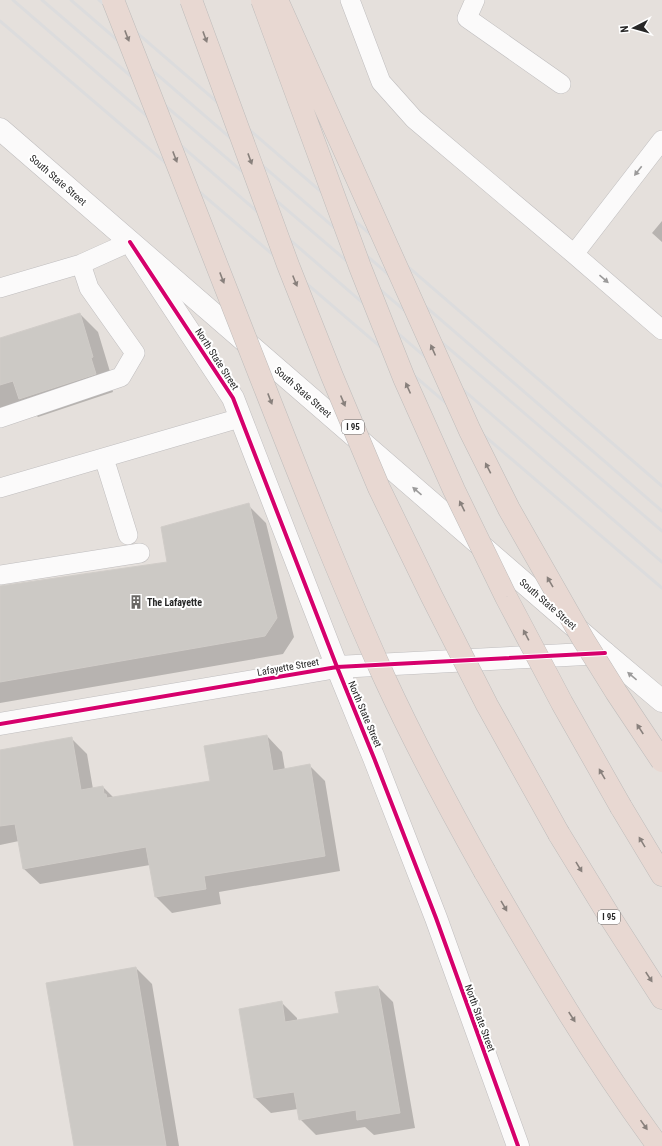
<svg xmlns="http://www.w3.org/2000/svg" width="662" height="1146" viewBox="0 0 662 1146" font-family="'Roboto Condensed',sans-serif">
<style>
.shadow{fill:#0003}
.building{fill:#ccc9c5;stroke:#d0ccc8}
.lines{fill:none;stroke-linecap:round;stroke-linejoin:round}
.service-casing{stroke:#bfbdbe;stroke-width:20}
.minor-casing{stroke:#bfbdbe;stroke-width:23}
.secondary-casing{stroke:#bfbdbe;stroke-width:23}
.motorway-casing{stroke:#bebcbb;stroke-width:23}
.service{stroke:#fbfafa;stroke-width:19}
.minor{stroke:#fbfafa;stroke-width:22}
.secondary{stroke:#fbfafa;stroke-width:22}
.motorway{stroke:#e8d8d2;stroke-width:22}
.rail{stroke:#dcdcdd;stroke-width:3}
.motorway-bridge-casing{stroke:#bebcbb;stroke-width:23;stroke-linecap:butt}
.motorway-bridge{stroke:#e8d8d2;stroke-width:22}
.cycleway-casing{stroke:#fff;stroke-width:6}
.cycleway{stroke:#d6006c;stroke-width:4}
.oneway{fill:#88807c}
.oneway2{fill:#9c9b9b}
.labels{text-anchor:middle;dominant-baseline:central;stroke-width:4;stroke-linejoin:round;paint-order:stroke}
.shield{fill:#fff;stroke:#686868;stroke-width:1}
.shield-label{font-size:9px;font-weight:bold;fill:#272727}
.street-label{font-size:10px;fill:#272727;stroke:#fff}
.poi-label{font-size:10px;font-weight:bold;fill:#272727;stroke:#fff;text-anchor:start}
</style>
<rect width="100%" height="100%" fill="#e5e0dc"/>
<path class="shadow" d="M662,221V242L652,233Z
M80,314L98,332L111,375L108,376L113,392L38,417L23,402L0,409V339Z
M248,505L266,523L294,637L283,654L0,703V587L169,563Z
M267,736L282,752L285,770L309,765L325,781L340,871L219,892L221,904L172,913L156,897L150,865L40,884L24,869L19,841L0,845V751L71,738L87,754L93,789L103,787L114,798L211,782Z
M136,968L152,984L179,1146H75Z
M378,987L393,1002L415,1128L374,1135L365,1127L316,1135L300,1119L298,1109L271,1113L255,1098L281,1002L297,1018V1021L340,1014Z"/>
<path class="building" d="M80,313L93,357L91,358L96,374L19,399L13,381L0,385V338Z
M249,503L277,618L265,636L0,682V586L167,562L161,527Z
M267,735L273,771L310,764L325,856L204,876L206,889L155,897L146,847L23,869L15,824L0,826V750L72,737L81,790L103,786L104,794H106L107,798L210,781L204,746Z
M136,967L166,1146H74L46,983Z
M378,986L400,1113L357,1120L356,1110L299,1120L294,1092L254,1098L239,1009L282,1001L285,1022L339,1013L335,992Z"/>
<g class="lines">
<defs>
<path id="service" d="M350,0L381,82L414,119L574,254L662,330
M475,0L467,18L561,84
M574,254L662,140
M0,288L81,264L130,242
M0,418L121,377L135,353L89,288L81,264
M104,458L128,535
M0,488L240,418
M0,575L140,553"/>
<path id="minor" d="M136,251L233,398L337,667L374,758L436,918L518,1146
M0,724L337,667L605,653"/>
<path id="secondary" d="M0,129L605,653L662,701"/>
<path id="motorway" d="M621,807L662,875
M559,834L608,914L662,998
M485,872C539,966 594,1059 658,1146"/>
</defs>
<use href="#service" class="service-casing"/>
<use href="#minor" class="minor-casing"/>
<use href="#secondary" class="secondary-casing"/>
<use href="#motorway" class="motorway-casing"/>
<use href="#service" class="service"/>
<use href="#minor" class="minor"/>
<use href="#secondary" class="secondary"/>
<use href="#motorway" class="motorway"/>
<path class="rail" d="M13,0L662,562
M42,0L662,531
M71,0L662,511
M99,0L662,486
M0,21L662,588"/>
<defs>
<path id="motorway-bridge" d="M113,0C162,124 210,249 259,373C299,475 339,577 384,677C415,744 449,808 485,872
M191,0L288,265L332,376L379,488L432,597L487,705L559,834
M262,0L360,267L404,378L454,490L506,597L562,703L621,807
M277,0L470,431L509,509L583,639L616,692L662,761"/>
</defs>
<use href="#motorway-bridge" class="motorway-bridge-casing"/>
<use href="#motorway-bridge" class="motorway-bridge"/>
<defs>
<path id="cycleway" d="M130,242L233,398L337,667L374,758L436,918L518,1146
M0,724L337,667L605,653"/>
</defs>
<use href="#cycleway" class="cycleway-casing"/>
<use href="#cycleway" class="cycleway"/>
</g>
<defs><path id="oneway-solid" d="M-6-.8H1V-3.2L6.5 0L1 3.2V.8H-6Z"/></defs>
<g class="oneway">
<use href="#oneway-solid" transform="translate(127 36) rotate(69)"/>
<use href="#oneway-solid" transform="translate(205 37) rotate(70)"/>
<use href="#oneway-solid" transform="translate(175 157) rotate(69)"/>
<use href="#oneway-solid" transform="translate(250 159) rotate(70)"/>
<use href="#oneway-solid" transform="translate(222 278) rotate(69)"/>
<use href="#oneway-solid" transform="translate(295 281) rotate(68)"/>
<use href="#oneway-solid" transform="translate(433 350) rotate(-114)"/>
<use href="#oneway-solid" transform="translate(408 388) rotate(-114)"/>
<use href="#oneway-solid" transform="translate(270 399) rotate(69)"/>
<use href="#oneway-solid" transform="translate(343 401) rotate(67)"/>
<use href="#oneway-solid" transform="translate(488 468) rotate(-117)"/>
<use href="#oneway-solid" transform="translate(462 506) rotate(-116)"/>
<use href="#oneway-solid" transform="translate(550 582) rotate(-120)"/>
<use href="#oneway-solid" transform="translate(526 635) rotate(-118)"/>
<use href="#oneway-solid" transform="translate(640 729) rotate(-123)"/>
<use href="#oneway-solid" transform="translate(602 774) rotate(-120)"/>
<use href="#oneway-solid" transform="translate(642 842) rotate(-121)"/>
<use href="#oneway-solid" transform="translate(579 867) rotate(59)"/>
<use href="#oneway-solid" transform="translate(504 906) rotate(60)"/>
<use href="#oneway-solid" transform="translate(649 977) rotate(57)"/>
<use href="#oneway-solid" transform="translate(572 1017) rotate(57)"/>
<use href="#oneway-solid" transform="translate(644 1125) rotate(55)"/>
</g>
<g class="oneway2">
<use href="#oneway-solid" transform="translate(638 171) rotate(128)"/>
<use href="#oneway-solid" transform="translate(604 279) rotate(41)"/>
<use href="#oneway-solid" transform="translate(417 491) rotate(-139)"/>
<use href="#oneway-solid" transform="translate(632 676) rotate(-140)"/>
</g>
<defs>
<symbol id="building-bare" viewBox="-9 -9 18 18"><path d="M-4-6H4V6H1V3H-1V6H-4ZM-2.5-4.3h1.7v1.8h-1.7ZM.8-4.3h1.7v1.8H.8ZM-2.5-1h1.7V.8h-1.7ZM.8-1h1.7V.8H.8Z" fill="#6a6866" stroke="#fff" stroke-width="2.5" paint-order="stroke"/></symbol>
</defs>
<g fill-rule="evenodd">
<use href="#building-bare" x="126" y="592" width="20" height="20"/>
</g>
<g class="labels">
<g class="shield">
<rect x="342" y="420" width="22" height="14" rx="3"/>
<rect x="598" y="910" width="22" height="14" rx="3"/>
</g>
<g class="shield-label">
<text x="353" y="427">I 95</text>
<text x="609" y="917">I 95</text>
</g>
<g class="street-label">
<text transform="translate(58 180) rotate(41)">South State Street</text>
<text transform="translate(217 359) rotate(57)">North State Street</text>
<text transform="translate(303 392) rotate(41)">South State Street</text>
<text transform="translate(548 604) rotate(41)">South State Street</text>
<text transform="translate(288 667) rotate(-10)">Lafayette Street</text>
<text transform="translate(365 714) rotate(67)">North State Street</text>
<text transform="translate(480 1018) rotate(70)">North State Street</text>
</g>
<g class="poi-label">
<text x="147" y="602">The Lafayette</text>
</g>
</g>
<g transform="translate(634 28) rotate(264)" stroke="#ffffff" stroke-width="3" paint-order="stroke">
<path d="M0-3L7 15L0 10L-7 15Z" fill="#272727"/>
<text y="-6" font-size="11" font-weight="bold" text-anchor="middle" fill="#272727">N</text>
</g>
</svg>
